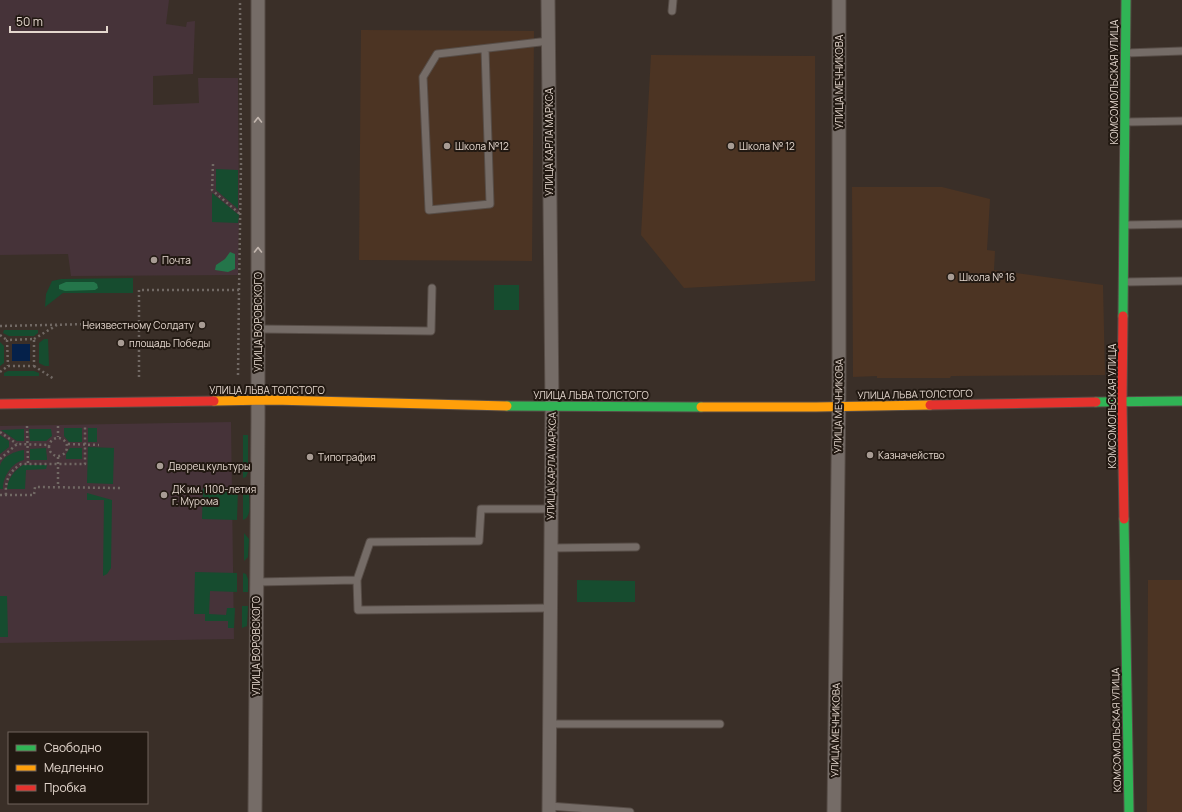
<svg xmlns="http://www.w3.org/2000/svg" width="1182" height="812" viewBox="0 0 1182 812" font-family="Manrope,sans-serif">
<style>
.commercial{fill:#463339}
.built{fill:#4c3423}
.green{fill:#164c2f}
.forest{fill:#24754a}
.water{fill:#05214a}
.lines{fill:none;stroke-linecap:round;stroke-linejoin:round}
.lane-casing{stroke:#574d47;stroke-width:9}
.street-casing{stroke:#574d47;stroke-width:15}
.fast-casing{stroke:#574d47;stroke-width:11}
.slow-casing{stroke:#574d47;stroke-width:11}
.jam-casing{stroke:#574d47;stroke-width:11}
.path{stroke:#716964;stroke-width:2.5;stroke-dasharray:2 3;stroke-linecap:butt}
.lane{stroke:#756c67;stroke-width:7}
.street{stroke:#756c67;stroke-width:13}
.fast{stroke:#30b455;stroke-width:9}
.slow{stroke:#ff9f0a;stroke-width:9}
.jam{stroke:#e5322d;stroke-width:9}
.oneway{stroke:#c3b7af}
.poi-dot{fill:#a89c94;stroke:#221912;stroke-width:1.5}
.labels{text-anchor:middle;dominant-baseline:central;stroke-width:4;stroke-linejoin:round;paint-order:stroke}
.street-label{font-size:10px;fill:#e4d7ce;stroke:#221912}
.poi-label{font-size:10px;fill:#e4d7ce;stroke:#221912;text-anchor:start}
</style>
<rect width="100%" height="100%" fill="#3a2f28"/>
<path class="commercial" d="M0,0H169L166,24L186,27L187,22L195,21L193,74L153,76V105L199,103L198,78H238L239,215L238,275L71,276L68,254L0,255Z
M231,422L234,639L0,643V426Z"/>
<path class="built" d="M361,30L534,31L532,261L359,260Z
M651,55L815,56V281L684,288L641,235Z
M852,187H942L990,199L987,250L995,251L994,270L1103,285L1105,375L951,376L950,378H877V376L853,377Z
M1148,580H1182V812H1147Z"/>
<path class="green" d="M216,169L238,170V209L216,190Z
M212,193L239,215L238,223L212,222Z
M133,278V293H63L45,307L46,294L52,281L61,279Z
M494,285H519V310H494Z
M4,330H38V333L34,336H9L3,333Z
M44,339H48L49,366H45L39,363V343Z
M0,342L4,346V363L0,366Z
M8,371H34L39,373V376H4V373Z
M64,428H82V442H69L64,436Z
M88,428H97V442H88Z
M24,429V441H17L1,430Z
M29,429H51L52,436L46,441H30Z
M0,435L9,441V447L0,454Z
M243,435H248V472L246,477L243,478Z
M88,447L114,448L113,484L87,483Z
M46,448C46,452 47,455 47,460H30V449Z
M70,448H82V459H66V454Z
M24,450V460C11,463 3,477 3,489H0C0,482 0,473 0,466C2,456 16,451 24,450Z
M23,465H47L46,469L26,470L25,489H7C8,478 14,471 23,465Z
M203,487L238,489L237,520L202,519Z
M243,488L249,494C249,503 252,517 243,520Z
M87,493L112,500L111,568L107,574L103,576L104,500H87Z
M244,533L249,539L248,557L244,561Z
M195,572L237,573V592L210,591L209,614L226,615L227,608H235L234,628H228V621H205V614H194Z
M243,573L246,574L248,579V592H243Z
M577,580L635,581V602H577Z
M0,596H7L8,637H0Z
M242,606H248L247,626L242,628Z"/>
<path class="forest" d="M230,252L235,254V269L228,272L215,270L216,265L225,259Z
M66,282H94L97,284L98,288L95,290L65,291L59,289V285Z"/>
<path class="water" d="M12,344H30V361H12Z"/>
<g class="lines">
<defs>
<path id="lane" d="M672,11L673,0
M485,49L490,204L429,210L423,77L437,54L549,41
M1126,53L1182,51
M1126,122L1182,121
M1125,225L1182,224
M1124,282L1182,281
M258,329L431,331L432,288
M550,548L636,547
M357,580L358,610L550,608
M256,582L357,580L370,542L479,541L481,509H550
M549,724H720
M549,806L630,812"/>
<path id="street" d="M548,0L552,406L549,812
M255,812L258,420V0
M834,812L839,385V0"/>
<path id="fast" d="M1123,316L1126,0
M1096,402L1182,401
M507,406L701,407
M1124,519L1129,812"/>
<path id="slow" d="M214,401L273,400L507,406
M701,407H816L930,405"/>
<path id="jam" d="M1123,316L1122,402L1124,519
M0,404L214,401
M930,405L1096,402"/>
</defs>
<use href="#lane" class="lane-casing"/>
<use href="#street" class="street-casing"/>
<use href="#fast" class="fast-casing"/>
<use href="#slow" class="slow-casing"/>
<use href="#jam" class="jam-casing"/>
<path class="path" d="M213,164L212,190L240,214
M239,290L241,164L240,0
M0,326L138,323
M0,335L7,340
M34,339L57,325
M34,366L54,379
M0,372L8,366H34V339L7,340L8,366
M139,377V290H239L238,376
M27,426L28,464
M58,426V437
M0,432L17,444
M49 447a9 9 0 1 1 18 0a9 9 0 1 1-18 0Z
M68,444L99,445
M58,457V487
M0,459L17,444L49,445
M0,495H34L35,487L120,488
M6,495C5,480 9,472 21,464H85V425"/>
<use href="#lane" class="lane"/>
<use href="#street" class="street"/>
<use href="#fast" class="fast"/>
<use href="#slow" class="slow"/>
<use href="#jam" class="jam"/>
</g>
<defs><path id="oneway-chevron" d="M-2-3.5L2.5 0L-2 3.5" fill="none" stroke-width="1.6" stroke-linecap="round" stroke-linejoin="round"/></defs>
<g class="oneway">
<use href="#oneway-chevron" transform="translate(258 120) rotate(-90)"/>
<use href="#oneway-chevron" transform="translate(258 250) rotate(-90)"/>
</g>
<g class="poi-dot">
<circle cx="447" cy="146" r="4"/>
<circle cx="731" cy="146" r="4"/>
<circle cx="154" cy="260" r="4"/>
<circle cx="951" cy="277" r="4"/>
<circle cx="202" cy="325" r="4"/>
<circle cx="121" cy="343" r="4"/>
<circle cx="870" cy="455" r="4"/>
<circle cx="310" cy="457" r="4"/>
<circle cx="160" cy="466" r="4"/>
<circle cx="164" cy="495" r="4"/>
</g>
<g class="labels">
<g class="street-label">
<text transform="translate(839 82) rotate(-90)">УЛИЦА МЕЧНИКОВА</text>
<text transform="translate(1114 82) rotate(-90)">КОМСОМОЛЬСКАЯ УЛИЦА</text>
<text transform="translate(549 142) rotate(-90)">УЛИЦА КАРЛА МАРКСА</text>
<text transform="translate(258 322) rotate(-90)">УЛИЦА ВОРОВСКОГО</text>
<text x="267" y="390">УЛИЦА ЛЬВА ТОЛСТОГО</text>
<text transform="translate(915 394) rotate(-1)">УЛИЦА ЛЬВА ТОЛСТОГО</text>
<text x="591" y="395">УЛИЦА ЛЬВА ТОЛСТОГО</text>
<text transform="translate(838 406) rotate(-89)">УЛИЦА МЕЧНИКОВА</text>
<text transform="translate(1112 406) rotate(-90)">КОМСОМОЛЬСКАЯ УЛИЦА</text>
<text transform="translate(551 466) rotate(-89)">УЛИЦА КАРЛА МАРКСА</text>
<text transform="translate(256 646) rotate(-90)">УЛИЦА ВОРОВСКОГО</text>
<text transform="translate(835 730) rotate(-89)">УЛИЦА МЕЧНИКОВА</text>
<text transform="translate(1116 730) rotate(-91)">КОМСОМОЛЬСКАЯ УЛИЦА</text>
</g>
<g class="poi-label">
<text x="455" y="146">Школа №12</text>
<text x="739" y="146">Школа № 12</text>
<text x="162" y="260">Почта</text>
<text x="959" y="277">Школа № 16</text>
<text x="194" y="325" text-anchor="end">Неизвестному Солдату</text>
<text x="129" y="343">площадь Победы</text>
<text x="878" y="455">Казначейство</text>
<text x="318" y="457">Типография</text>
<text x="168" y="466">Дворец культуры</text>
<text x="172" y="489">ДК им. 1100-летия<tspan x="172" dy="12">г. Мурома</tspan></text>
</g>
</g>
<rect x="8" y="732" width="140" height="72" fill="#221912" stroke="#70655d"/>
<rect x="16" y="745" width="20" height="6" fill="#30b455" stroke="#70655d"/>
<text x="44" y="752" font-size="12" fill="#e4d7ce">Свободно</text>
<rect x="16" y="765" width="20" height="6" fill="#ff9f0a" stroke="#70655d"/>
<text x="44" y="772" font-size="12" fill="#e4d7ce">Медленно</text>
<rect x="16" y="785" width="20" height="6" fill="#e5322d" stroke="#70655d"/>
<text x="44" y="792" font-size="12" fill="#e4d7ce">Пробка</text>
<path d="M10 26v6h97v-6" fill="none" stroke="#e4d7ce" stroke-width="2"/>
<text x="16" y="26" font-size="12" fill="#e4d7ce" stroke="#221912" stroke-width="3" paint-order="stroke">50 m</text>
</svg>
